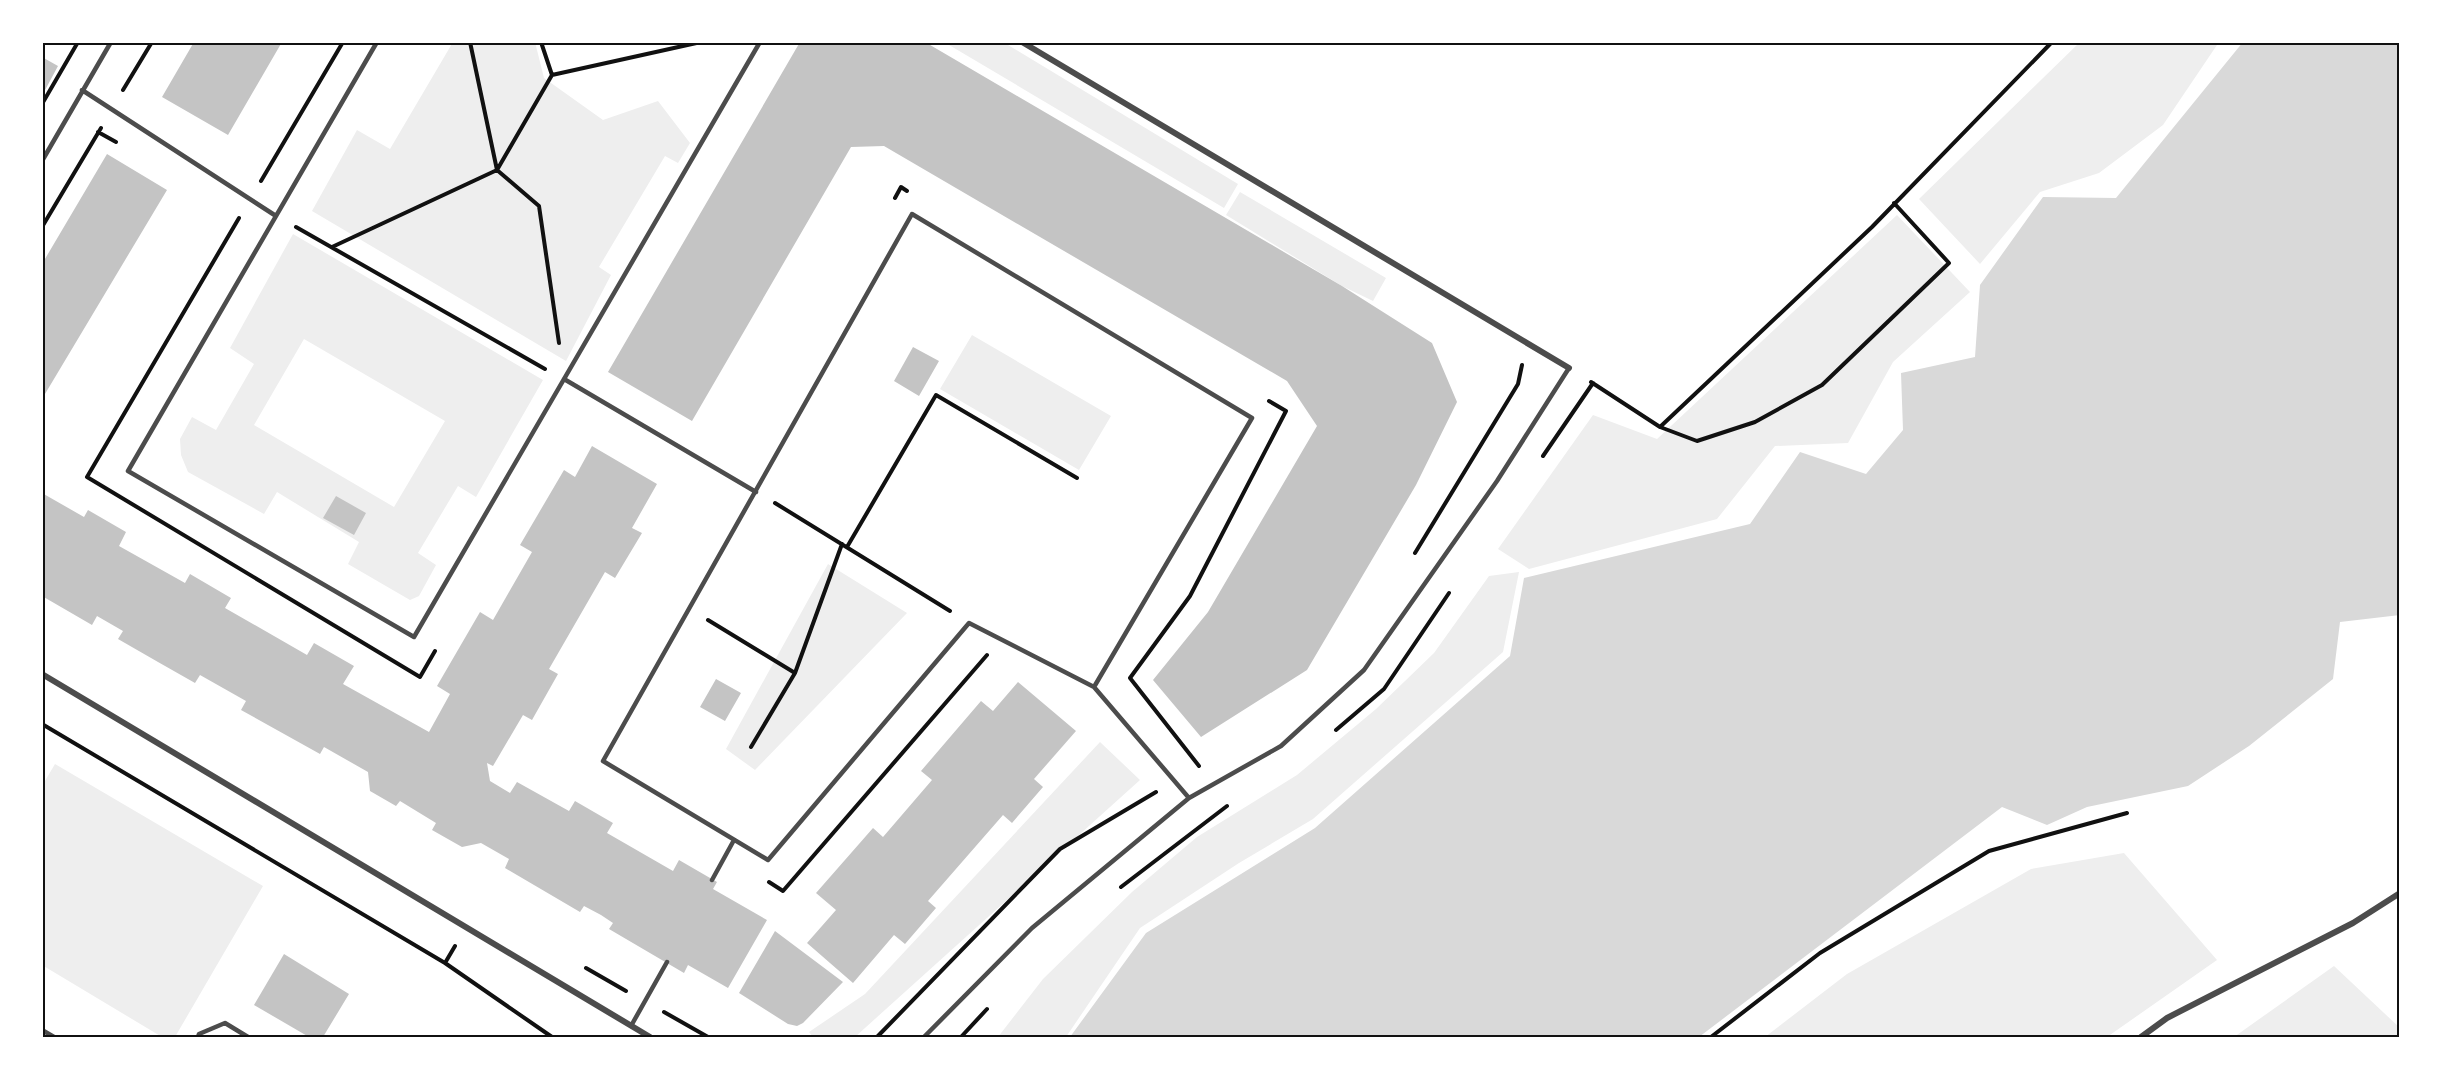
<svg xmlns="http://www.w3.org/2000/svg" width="2442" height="1079" viewBox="0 0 2442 1079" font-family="Ubuntu,sans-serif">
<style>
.green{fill:#eee;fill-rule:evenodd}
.water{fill:#d9d9d9}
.building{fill:#c4c4c4}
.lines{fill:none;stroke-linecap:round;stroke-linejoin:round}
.path{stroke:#111;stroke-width:4}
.service{stroke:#4c4c4c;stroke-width:4.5}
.minor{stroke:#4c4c4c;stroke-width:6}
.neatline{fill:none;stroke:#111;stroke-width:2}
</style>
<rect width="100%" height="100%" fill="#fff"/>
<path class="green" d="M453,42H535L544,78L603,120L658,101L690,143L678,163L665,156L599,267L611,275L566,361L312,211L357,130L390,149Z
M944,42H1003L1238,184L1224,208Z
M2080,42H2219L2163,125L2099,173L2040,192L1980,264L1919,199Z
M1240,192L1386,278L1373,301L1342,286L1226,215Z
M1897,215L1970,292L1893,362L1848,443L1775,446L1717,519L1529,569L1498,549L1593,415L1657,439Z
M293,234L543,380L476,497L458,486L418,553L436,565L419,596L410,600L348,564L359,542L277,492L264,514L188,472L181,455L180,439L192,417L216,430L254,364L230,348ZM304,339L445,421L394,507L254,425Z
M972,335L1111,416L1079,470L940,389Z
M828,564L907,613L755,770L726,749Z
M1519,572L1503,652L1313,819L1239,863L1140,928L1066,1037H998L1043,979L1132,892L1197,837L1297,775L1376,709L1434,653L1489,576Z
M1100,742L1140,780L855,1037H813L809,1032L865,994Z
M55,764L263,886L175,1037H162L42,965V786Z
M2124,853L2217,960L2107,1037H1765L1847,974L2031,869Z
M2334,966L2400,1028V1037H2234Z"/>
<path class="water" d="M2243,42H2400V615L2340,622L2333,679L2249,746L2188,786L2087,807L2047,825L2002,807L1699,1037H1070L1146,933L1315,828L1510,656L1524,578L1750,524L1800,452L1866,474L1903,430L1901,373L1975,357L1980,285L2043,197L2116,198Z"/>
<path class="building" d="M194,42H282L228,135L162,97Z
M800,42H925L1342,286L1432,343L1457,402L1416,485L1307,670L1201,737L1153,680L1208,612L1317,426L1287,381L884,146L851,147L692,421L608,372Z
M42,57L58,66L44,92L42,91Z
M107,154L167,190L42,399V264Z
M913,347L939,361L919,396L894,381Z
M592,446L657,484L632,528L642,533L615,578L605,572L549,669L558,674L532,720L523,715L493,766L487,763L490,781L510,793L517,782L569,811L575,801L613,823L607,833L673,871L679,860L717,882L713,889L767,920L728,988L688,965L684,973L609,929L613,923L601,915L584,906L580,912L505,868L509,859L481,843L462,847L432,830L436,823L400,801L396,806L370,791L368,772L324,747L320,754L241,710L246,701L200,675L195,683L158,662L118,639L123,631L97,616L92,625L42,596V493L84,517L88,510L126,532L119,546L185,583L190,574L231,598L225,608L307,655L314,643L354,666L343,684L429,732L450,694L437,686L480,612L493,620L532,552L520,545L564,470L575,477Z
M336,496L366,513L354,535L323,518Z
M716,679L741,693L725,721L700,707Z
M1018,682L1076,731L1034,779L1043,787L1012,823L1003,815L928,901L936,908L905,944L894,935L853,983L807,943L836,910L816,893L873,828L883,837L932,780L921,771L981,701L993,711Z
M775,931L843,982L803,1023L797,1026L788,1024L739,993Z
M284,954L349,994L323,1037H309L254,1005Z"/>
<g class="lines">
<path class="path" d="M470,42L497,170L539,206L559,343
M541,42L552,75
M123,90L152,42
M42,104L78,42
M98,132L116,142
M261,181L343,42
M895,198L901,187L907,191
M239,218L87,477L420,677L435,651
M42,227L101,128
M296,227L545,369
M332,247L497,170L552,75L701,42
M1591,382L1660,427L1872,227L2052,42
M1660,427L1697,441L1755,422L1822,385L1949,263L1894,203
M1543,456L1593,383
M775,503L950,611
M847,547L936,395L1077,478
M1415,553L1518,384L1522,365
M708,620L795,673
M42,724L445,963L552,1037
M1336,730L1384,689L1449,593
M751,747L795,673L842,544
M1199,766L1130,678L1190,596L1286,411L1269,401
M769,882L783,891L987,655
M1121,887L1227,806
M445,963L455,946
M586,968L626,991
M664,1012L708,1037
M877,1037L1060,849L1156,792
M961,1037L987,1009
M1711,1037L1820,953L1989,851L2127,813"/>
<path class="service" d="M377,42L128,471L414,637L760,42
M82,90L276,216
M42,161L111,42
M564,379L756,492
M1094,687L1252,418L912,214L603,761L768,860L969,623L1094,687L1189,798
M712,880L734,840
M631,1026L667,962
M42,1030L54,1037
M198,1037L199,1034L225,1023L248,1037
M924,1037L1032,928L1189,798L1281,746L1364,670L1497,481L1569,368"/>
<path class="minor" d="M1022,42L1569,368
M42,674L650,1037
M2141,1037L2167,1018L2353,923L2400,893"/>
</g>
<rect width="2442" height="1079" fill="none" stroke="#ffffff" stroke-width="87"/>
<rect x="44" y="44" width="2354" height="992" class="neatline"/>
</svg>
